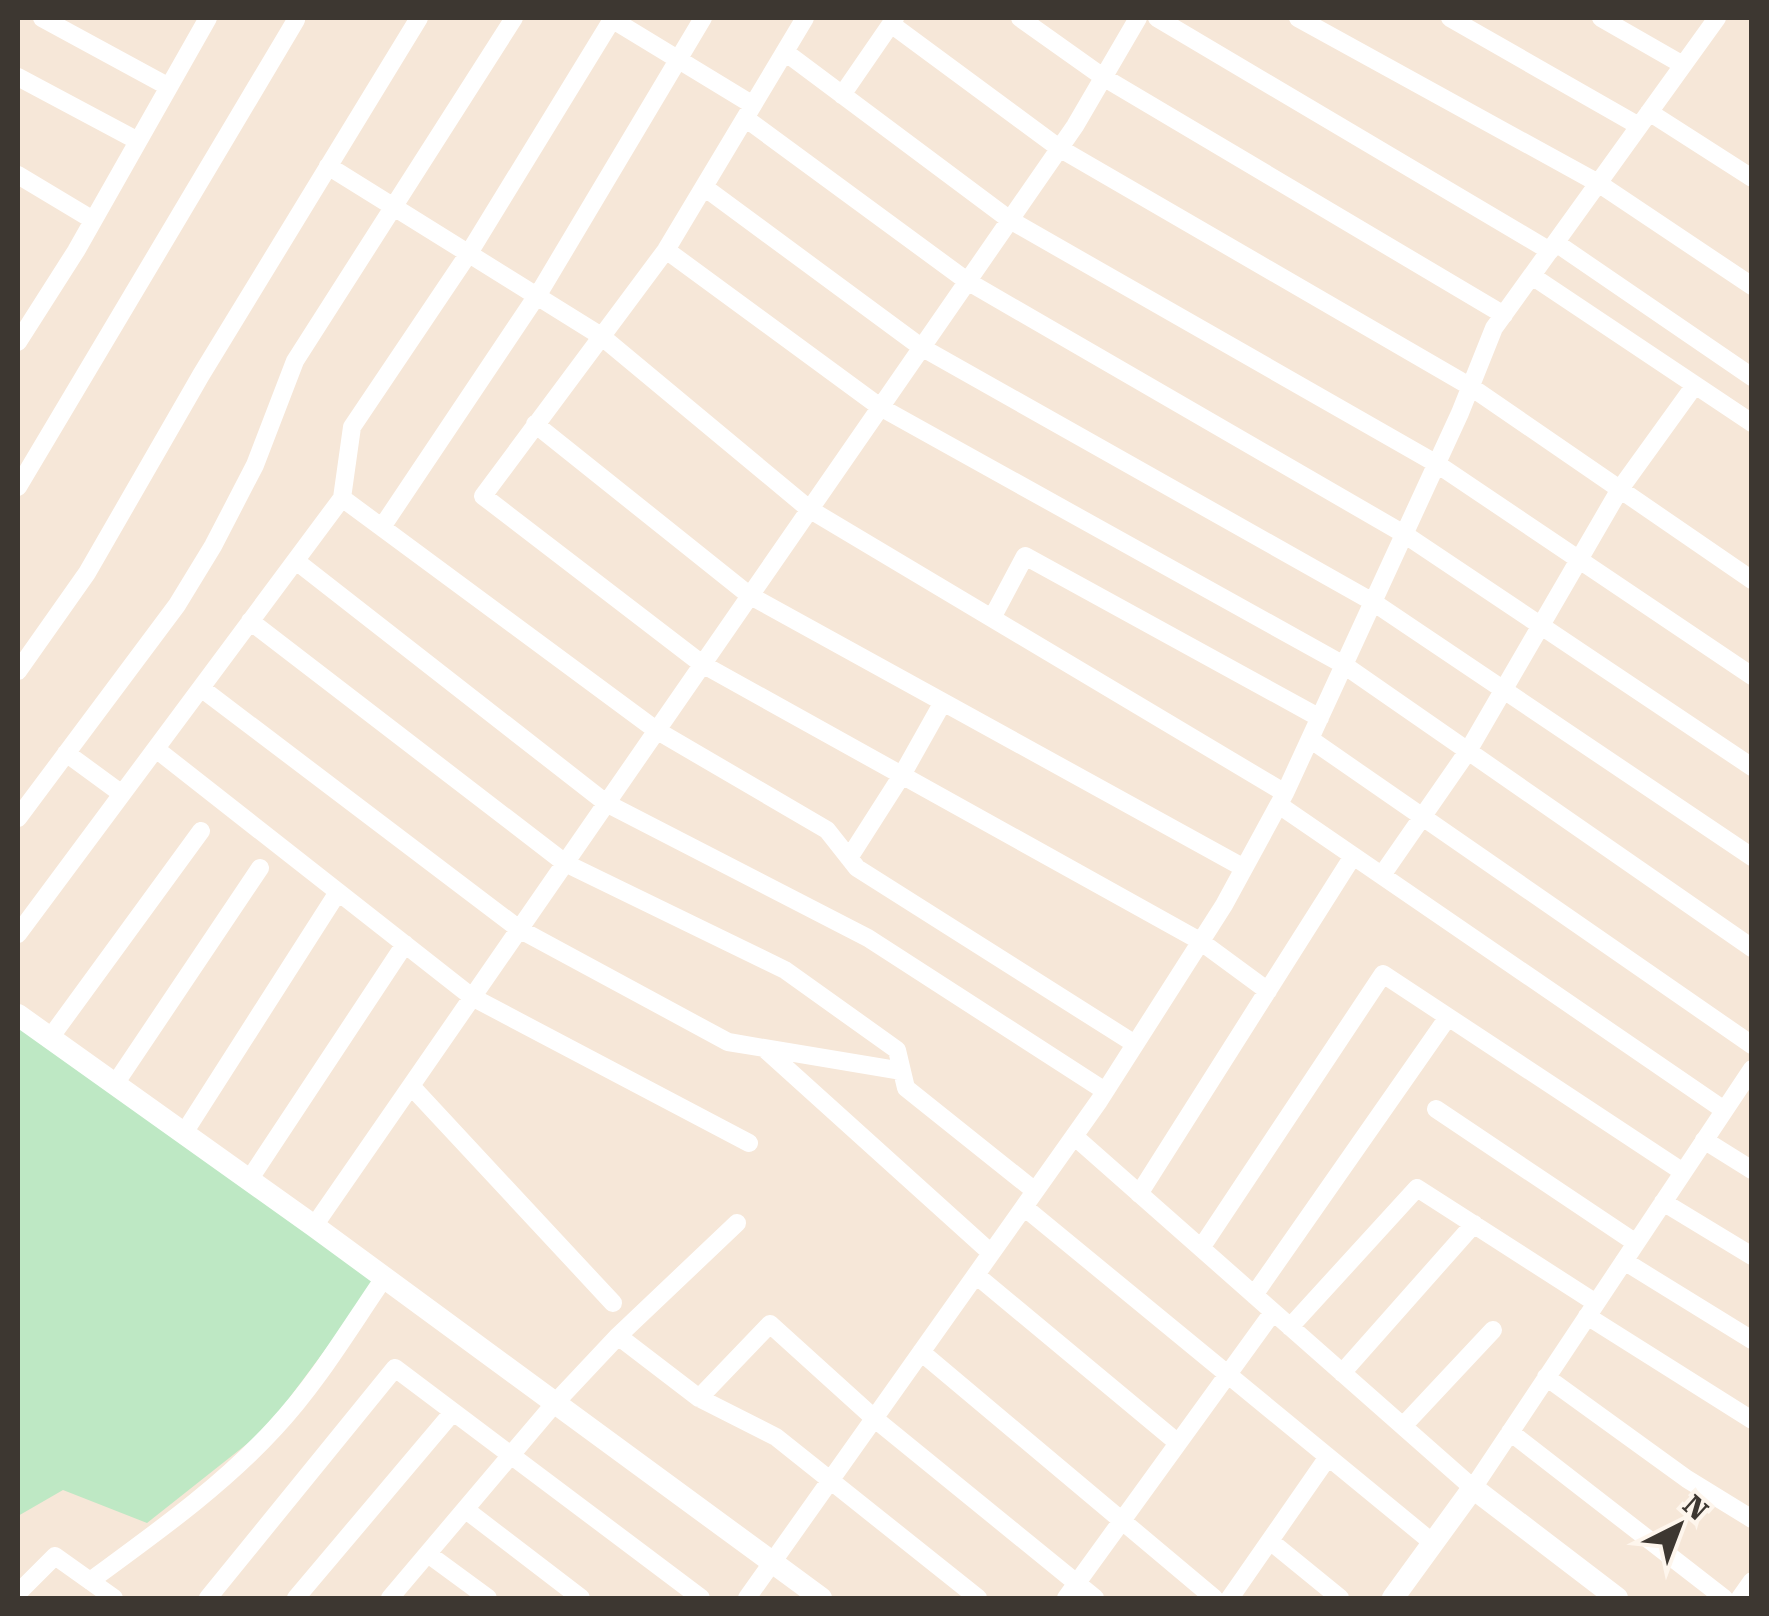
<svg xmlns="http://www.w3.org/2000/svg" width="1769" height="1616" viewBox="0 0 1769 1616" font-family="'Roboto Serif',serif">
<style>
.green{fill:#bee8c4}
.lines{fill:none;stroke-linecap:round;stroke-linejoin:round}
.minor{stroke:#fff;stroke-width:18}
.tertiary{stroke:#fff;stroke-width:22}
</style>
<rect width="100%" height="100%" fill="#f6e7d8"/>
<path class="green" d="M18,1015L381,1275L267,1428L147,1523L63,1490L18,1516Z"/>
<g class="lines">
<path class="minor" d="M42,18L169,87
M610,18L753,105
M805,18L666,250L483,496L702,664L1200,941L1268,991
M1020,18L1103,77L1504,315
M1157,18L1550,251
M1298,18L1598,183L1752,286
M1450,18L1639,126
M1601,18L1683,65
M891,24L1059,148L1471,387L1752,580
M785,52L1010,220L1437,464L1752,676
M18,77L138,141
M842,95L895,18
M1649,112L1752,178
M745,118L967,281L1404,534L1752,767
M328,166L601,336L809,509L1285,793
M18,175L93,220
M704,187L921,347L1373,602L1752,857
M1556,243L1752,377
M666,250L880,407L1344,665L1752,948
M1532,276L1752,423
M18,342L76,251L208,18
M535,424L749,595L1244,868
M18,487L296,20
M342,498L656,730L827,830L857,868L1135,1044
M382,527L542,288L703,18
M296,561L606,803L868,938L1105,1091
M992,618L1025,556L1320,718
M250,621L565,863L785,970L897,1050L906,1088L1035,1191
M18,671L87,573L201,375L419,18
M201,688L519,929L728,1042L902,1071
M1310,739L1752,1045
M156,749L472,997L749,1143
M66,753L122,794
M1279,805L1724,1110
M18,818L177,605L213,546L255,465L295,361L514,18
M849,858L902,775L943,702
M1382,875L1468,751L1620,489L1695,385
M18,934L342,498L352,427L469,253L613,18
M50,1038L201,831
M766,1050L991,1253
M115,1084L260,868
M411,1086L613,1303
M1436,1109L1636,1243
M184,1133L338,892
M1074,1136L1473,1488L1752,1069
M1704,1140L1752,1170
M249,1180L405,944
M1139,1194L1353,856
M1663,1202L1752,1256
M1024,1207L1433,1543
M314,1226L1075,126L1138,18
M1201,1248L1383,974L1683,1172
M1624,1261L1752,1340
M976,1275L1178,1443
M1254,1295L1448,1017
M1587,1316L1752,1420
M1290,1327L1417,1188L1596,1303
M618,1336L737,1223
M921,1352L1214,1598
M1342,1373L1474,1224
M1546,1377L1687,1479L1752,1519
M699,1398L770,1324L875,1419L1095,1598
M1403,1426L1493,1330
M1510,1432L1724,1598
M466,1510L581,1598
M1270,1541L1340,1598
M428,1554L488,1598
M90,1581C154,1534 221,1487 275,1428C317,1383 349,1329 384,1278
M18,1593L55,1556L114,1598
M208,1598L395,1368L701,1598
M296,1598L453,1412
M390,1598L555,1403L618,1336L699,1398L776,1437L978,1598
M747,1598L1099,1101L1224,905L1285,793L1460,413L1494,328L1717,18
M1066,1598L1273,1312
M1230,1598L1328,1457
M1740,1598L1752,1581"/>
<path class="tertiary" d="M18,1015L314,1226L821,1598
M1393,1598L1473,1488L1617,1598"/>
</g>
<rect width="1769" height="1616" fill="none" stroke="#3d3731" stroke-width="40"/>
<g transform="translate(1679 1526) rotate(42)" stroke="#fef6ed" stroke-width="8" paint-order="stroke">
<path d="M0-8L18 38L0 25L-18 38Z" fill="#3d3731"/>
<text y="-15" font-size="28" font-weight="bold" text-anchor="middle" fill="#3d3731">N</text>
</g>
</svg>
